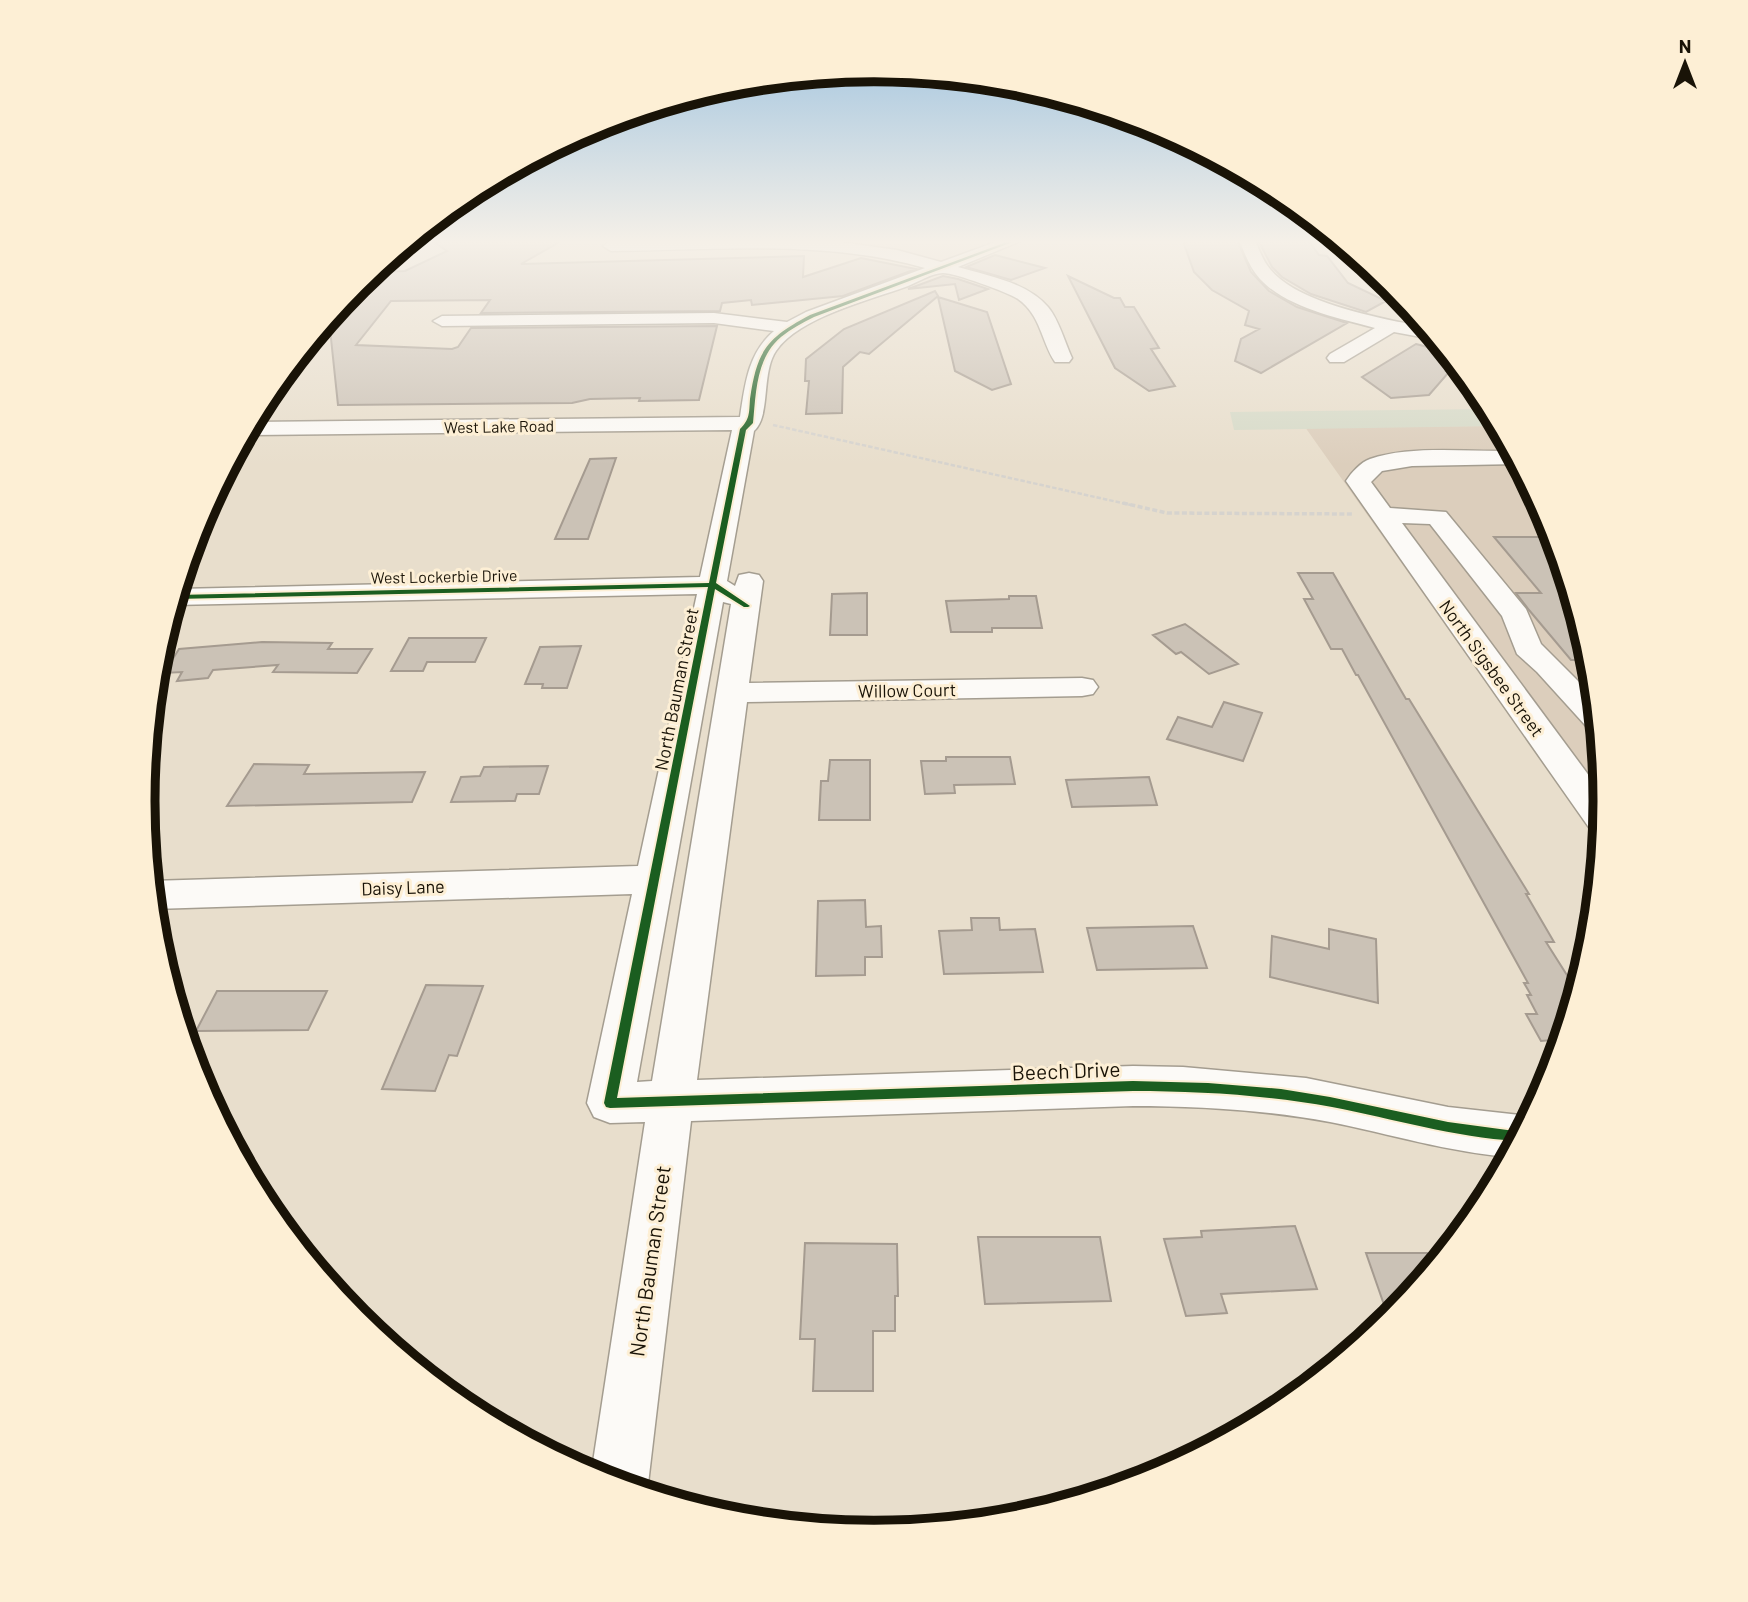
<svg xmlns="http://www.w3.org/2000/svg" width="1748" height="1602" viewBox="0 0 1748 1602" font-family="Barlow,sans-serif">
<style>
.education{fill:#dccebc}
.green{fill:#d6dac8}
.building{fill:#cbc2b6;stroke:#a59b90;stroke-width:2}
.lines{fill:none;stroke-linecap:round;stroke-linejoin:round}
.minor-casing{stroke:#a49d90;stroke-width:3}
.path-far1{stroke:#d6d3ce;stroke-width:2.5;stroke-dasharray:4.5 2;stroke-linecap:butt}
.path{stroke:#d6d3ce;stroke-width:3.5;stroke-dasharray:5 2.5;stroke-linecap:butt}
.minor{fill:#fcfaf7;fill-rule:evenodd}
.cycleway-casing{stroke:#fdefd5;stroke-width:4}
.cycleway{fill:#1b5e20;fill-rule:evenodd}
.labels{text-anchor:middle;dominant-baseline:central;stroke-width:6;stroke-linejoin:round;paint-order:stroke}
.far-street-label{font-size:16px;fill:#191307;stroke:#fdefd5}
.street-label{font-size:18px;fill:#191307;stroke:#fdefd5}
.near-street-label{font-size:21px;fill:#191307;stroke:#fdefd5}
.rim{fill:none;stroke:#191307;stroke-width:9}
</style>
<rect width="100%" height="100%" fill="#e8decc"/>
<path class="education" d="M1499,426L1550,522L1591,659L1605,801L1601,845L1305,427Z"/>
<path class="green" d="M1489,409L1499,426L1234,430L1230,412Z"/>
<path class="building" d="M431,240H563L521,264L804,256L803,277L861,258L916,269L843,296L752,305L751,300L722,303L720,311L481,313L490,300L391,301L356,345L452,349L458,347L471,328L717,326L699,400L639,401L640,398L590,399L572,403L338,405L330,329L378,272L405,271L447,251Z
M1237,240L1251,272L1269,291L1297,307L1347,323L1261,373L1235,361L1241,339L1259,329L1245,325L1249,311L1212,290L1194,272L1184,244L1185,241L1193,240Z
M1258,240H1308L1319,255L1327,256L1348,283L1386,301L1366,312L1311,294L1282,277L1272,267Z
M995,255L1045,268L1011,280L966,267Z
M943,276L958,279L988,289L959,300L955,284L908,289Z
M1068,276L1114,298H1120L1125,307H1134L1159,348L1151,349L1175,386L1149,391L1115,368Z
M935,291L938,296L869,354L860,352L843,367L842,413L806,414L809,381H805L806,359L844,329Z
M938,297L987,312L1011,384L992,390L955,371Z
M1416,344L1447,352L1454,362L1446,371L1449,372L1429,395L1391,398L1362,377Z
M616,458L588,539H555L590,459Z
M1494,537H1554L1591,660H1571L1529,610L1516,593H1541Z
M1298,573H1333L1406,699H1409L1529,894H1526L1554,942H1546L1577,991L1558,1052L1552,1040L1541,1041L1526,1014H1537L1527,995H1531L1524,983H1528L1358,675H1356L1342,649H1331L1304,599H1313Z
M867,593V635H830L832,594Z
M1009,596H1036L1042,628H992V632H951L946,601L1009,599Z
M1185,624L1192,629L1238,664L1209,674L1181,652L1176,654L1153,635Z
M409,638H486L475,662H427L423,671H391Z
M262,642L332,643L328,649H372L357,673L273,672L278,665L213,670L208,678L177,681L182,672L164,673L179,649Z
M581,646L567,688H542L543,684H525L540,647Z
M1224,702L1262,713L1243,761L1167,739L1178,717L1212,727Z
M946,757H1010L1015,784L954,785L955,793L925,794L921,761H946Z
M830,760H870V820H819L821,781H828Z
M254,764L309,765L304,774L425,772L412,802L227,806Z
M548,766L539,794H517L515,801L451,802L461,777L480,776L484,767Z
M1149,777L1157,805L1072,807L1066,780Z
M865,900L866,927L881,926L882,957H865V975L816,976L818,901Z
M971,918H999L1000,930L1035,929L1043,972L944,974L939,931L972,930Z
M1193,926L1207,968L1097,970L1087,928Z
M1329,929L1376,939L1378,1003L1270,977L1272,936L1329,949Z
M426,985L483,986L457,1056L449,1055L435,1091L382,1089Z
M217,991H327L308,1030L196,1031Z
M1295,1226L1317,1289L1221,1294L1227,1313L1186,1316L1164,1239L1202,1237L1201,1231Z
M978,1237H1100L1111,1301L985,1304Z
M805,1243L897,1244L898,1296H895V1331H873V1391H813L815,1339H800Z
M1366,1253H1427L1432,1267L1389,1319Z"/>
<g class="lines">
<defs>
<path id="minor" d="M826,240L897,250L941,262L1001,240H1023L958,267C988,276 1027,282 1048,307C1059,320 1065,343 1072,358L1069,362H1055C1041,341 1041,315 1018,299C1007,292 955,273 943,273C932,273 918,282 908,286C870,300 799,317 776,351C761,373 771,416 754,431L727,581L735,586L739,575L749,573L759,575L763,581L749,683L1082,678L1093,680L1098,687L1093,694L1082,696L747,702L697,1080L1133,1066L1183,1067L1306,1078L1448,1107L1520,1115L1529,1118L1509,1157C1448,1152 1390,1134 1330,1122C1265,1110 1199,1106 1133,1106L691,1121L648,1484L645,1492L591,1475L645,1122L610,1123L594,1117L587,1103L632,894L154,909L151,881L638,866L697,594L173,605L178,589L700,577L732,430L245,435L252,422L740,417C745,384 748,353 774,331L714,323L442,326L433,321L442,316L714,313L787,322L806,312L925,268C824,239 715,250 611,251L603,246L611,241ZM723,602L731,604L652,1081L637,1082Z
M1239,240H1255C1259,250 1263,261 1270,269C1294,299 1358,313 1394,321C1413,325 1424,324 1437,340L1394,332L1344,362H1330L1327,358L1330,354L1375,328C1338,318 1287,308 1260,279C1250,268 1245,254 1239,240Z
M1512,451L1519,464L1412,466L1382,471L1371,482L1390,508L1446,512L1526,609L1541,644L1595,698L1597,729L1586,726L1537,672L1517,654L1502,616L1430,524L1402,523L1604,796L1602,832L1590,829L1346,481C1351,473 1361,462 1370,459C1410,445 1469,452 1512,451Z"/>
</defs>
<use href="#minor" class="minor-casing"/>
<path class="path-far1" d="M773,425L1131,505"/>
<path class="path" d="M1123,503L1167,513L1353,514"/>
<use href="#minor" class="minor"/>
<defs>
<path id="cycleway" d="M1012,240H1018L814,317C802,323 791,329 781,337C756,358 756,393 753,423L746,430L716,583L750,606L748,607H744L715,589L617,1098L1133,1081L1208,1083L1281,1089L1330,1097L1448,1122L1522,1132L1517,1141C1454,1137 1394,1119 1332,1107C1266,1095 1199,1091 1133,1091L610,1108L606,1107L604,1103L708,587L175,599L176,595L709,583L740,429C750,419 749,413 750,399C757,350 767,338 810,315Z"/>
</defs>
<use href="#cycleway" class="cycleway-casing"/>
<use href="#cycleway" class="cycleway"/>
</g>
<linearGradient id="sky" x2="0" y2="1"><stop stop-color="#95bede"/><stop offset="0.52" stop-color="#f5f0e8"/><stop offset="1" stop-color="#f5f0e8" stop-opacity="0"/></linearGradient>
<rect width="1748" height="465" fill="url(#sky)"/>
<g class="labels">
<g class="far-street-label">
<text transform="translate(499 426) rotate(-1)">West Lake Road</text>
<text transform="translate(444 576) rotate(-1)">West Lockerbie Drive</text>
</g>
<g class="street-label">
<text transform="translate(1492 668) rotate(54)">North Sigsbee Street</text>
<text transform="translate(676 689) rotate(-79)">North Bauman Street</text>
<text transform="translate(907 690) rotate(-1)">Willow Court</text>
<text transform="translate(403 887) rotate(-2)">Daisy Lane</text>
</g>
<g class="near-street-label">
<text transform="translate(1066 1070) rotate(-2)">Beech Drive</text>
<text transform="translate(649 1261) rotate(-82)">North Bauman Street</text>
</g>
</g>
<path d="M0 0H1748V1602H0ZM155 801a719 719 0 1 1 1438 0a719 719 0 1 1-1438 0Z" fill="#fdefd5" fill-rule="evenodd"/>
<path class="rim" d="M155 801a719 719 0 1 1 1438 0a719 719 0 1 1-1438 0Z"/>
<g transform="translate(1685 63)" stroke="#fdefd5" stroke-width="5" paint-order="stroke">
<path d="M0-5L12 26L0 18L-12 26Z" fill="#191307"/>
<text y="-10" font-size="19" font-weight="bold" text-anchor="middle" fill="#191307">N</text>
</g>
</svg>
